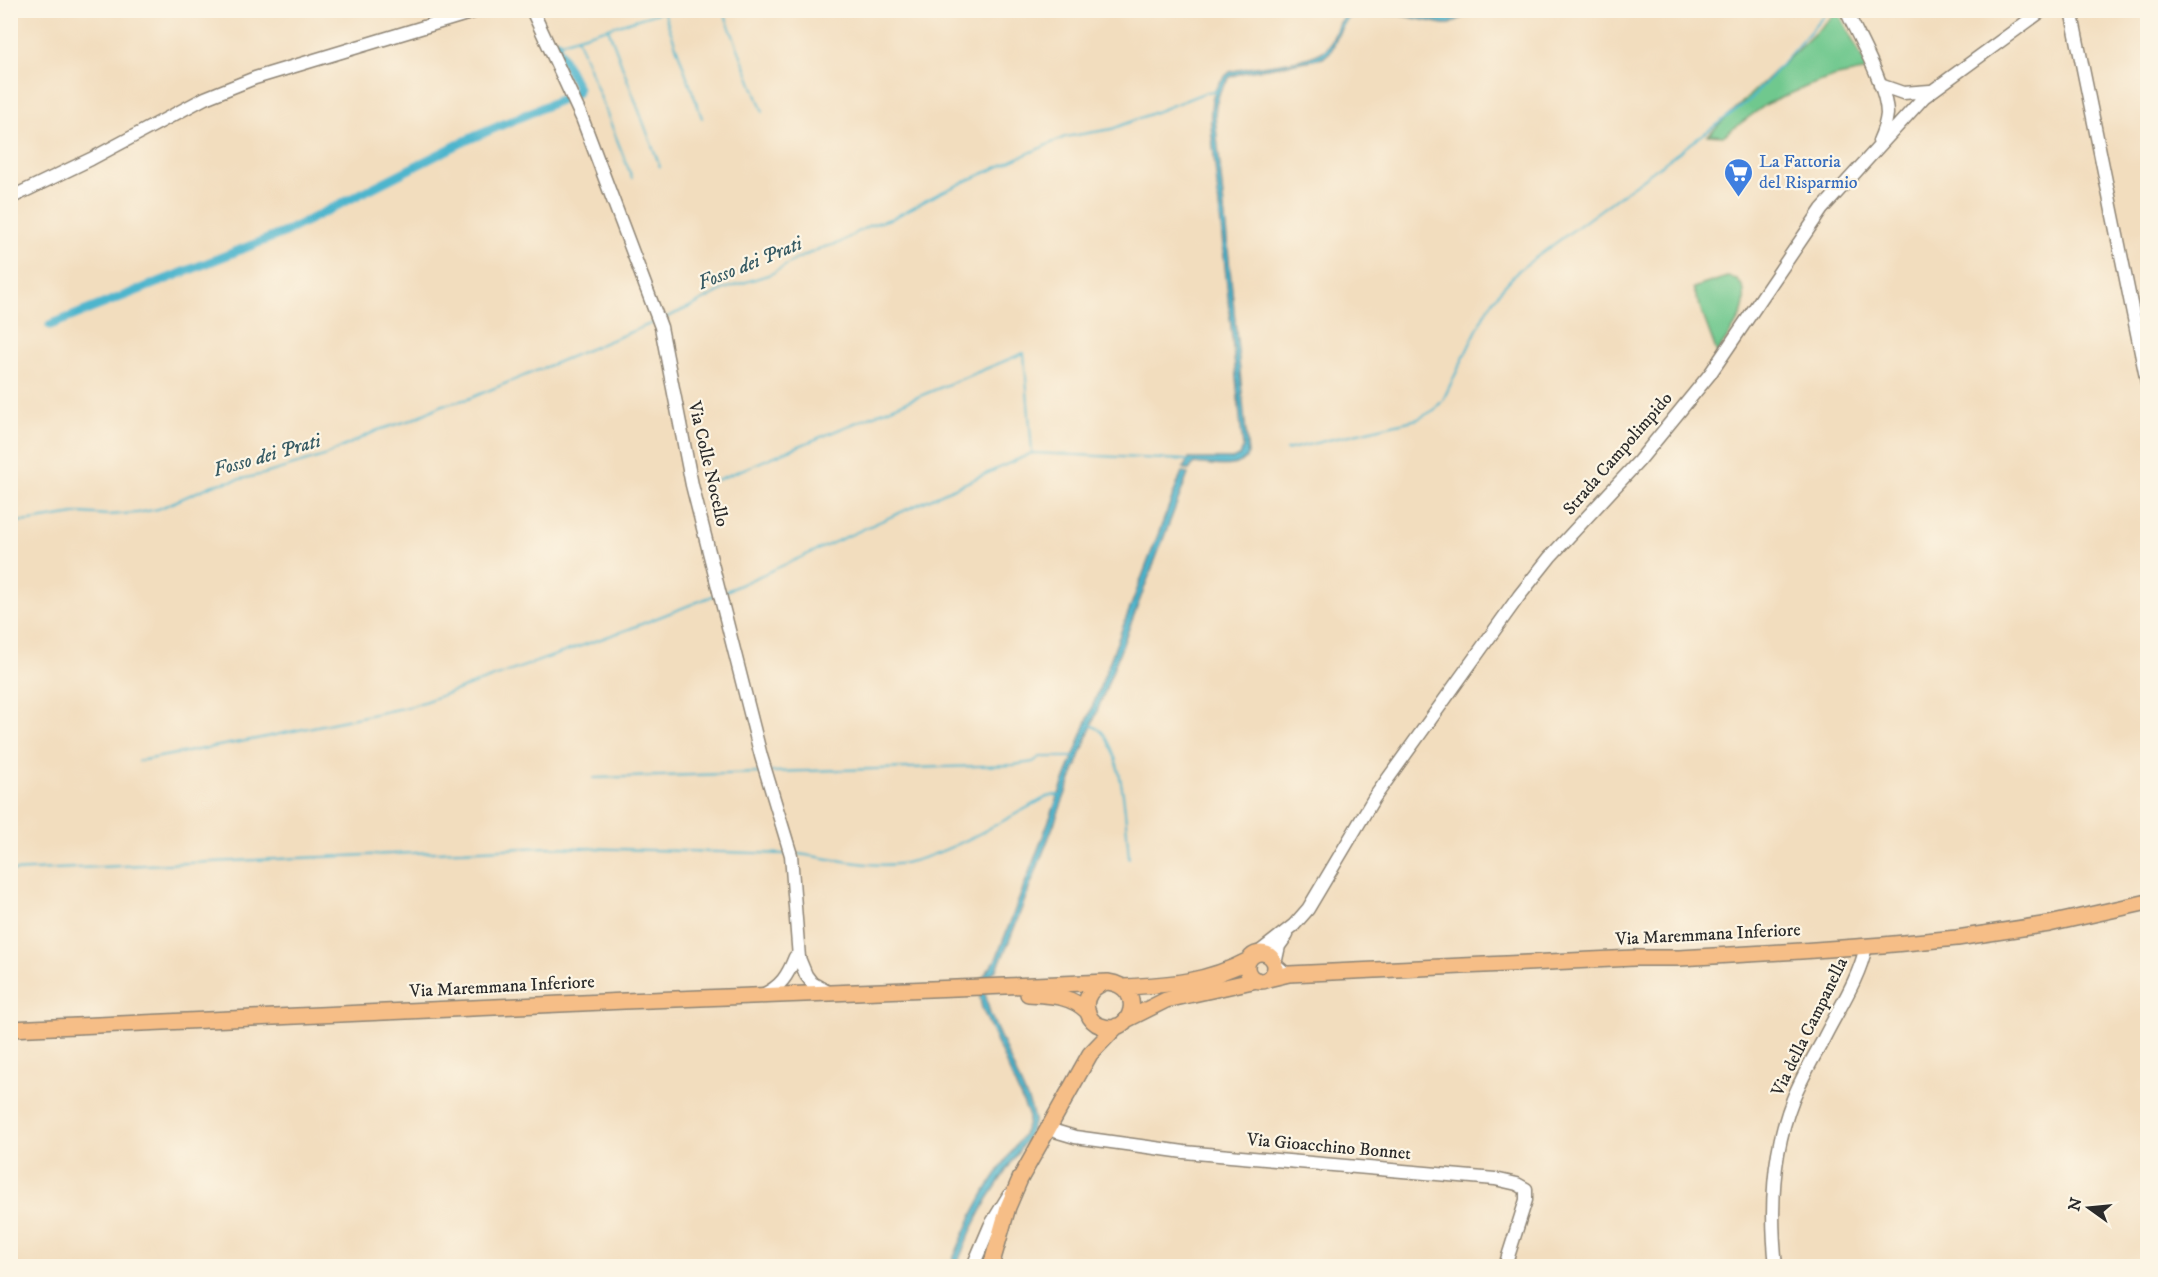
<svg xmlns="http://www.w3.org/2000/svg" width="2158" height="1277" viewBox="0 0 2158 1277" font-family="'IM FELL DW Pica',serif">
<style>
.green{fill:#70c88e;stroke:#4e7a5c;stroke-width:1.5}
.water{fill:#4eb5cd;stroke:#3c707c;stroke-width:1.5}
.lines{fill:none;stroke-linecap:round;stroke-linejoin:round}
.stream{stroke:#4eb5cd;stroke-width:2}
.canal{stroke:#4eb5cd;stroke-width:9}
.minor-casing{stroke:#8e8474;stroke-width:15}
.major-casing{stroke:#8e8474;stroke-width:18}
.minor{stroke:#fff;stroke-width:12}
.major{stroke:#f6be87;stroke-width:15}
.labels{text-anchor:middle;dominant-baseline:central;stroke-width:4.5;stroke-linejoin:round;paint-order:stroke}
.shop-label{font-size:18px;fill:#366cbe;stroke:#fcf5e5;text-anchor:start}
.street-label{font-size:18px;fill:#2b2b2b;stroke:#fcf5e5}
.water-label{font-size:20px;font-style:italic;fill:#375b64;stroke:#fcf5e5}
</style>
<rect width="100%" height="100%" fill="#fcf5e5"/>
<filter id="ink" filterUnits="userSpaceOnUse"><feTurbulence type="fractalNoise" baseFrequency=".0167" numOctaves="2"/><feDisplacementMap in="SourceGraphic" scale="12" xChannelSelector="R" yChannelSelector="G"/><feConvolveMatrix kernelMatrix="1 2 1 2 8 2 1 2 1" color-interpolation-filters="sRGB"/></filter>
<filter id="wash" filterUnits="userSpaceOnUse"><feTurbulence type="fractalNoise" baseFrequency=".008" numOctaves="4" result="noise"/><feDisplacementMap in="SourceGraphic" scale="24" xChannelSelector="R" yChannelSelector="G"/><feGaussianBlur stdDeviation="1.35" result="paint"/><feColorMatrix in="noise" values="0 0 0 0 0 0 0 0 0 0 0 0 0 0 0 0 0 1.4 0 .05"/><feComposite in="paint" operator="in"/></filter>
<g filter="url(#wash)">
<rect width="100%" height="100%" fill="#f2ddbe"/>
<path class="green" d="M1838,11L1868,70L1833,77L1808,86L1767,104L1723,136L1708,135Z
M1727,277L1737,279L1743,287C1750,312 1729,334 1717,353L1693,288Z"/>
<path class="water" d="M1351,11H1405L1445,18C1456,17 1464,10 1474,11L1450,24H1443L1399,15L1355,14L1347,19L1340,30L1331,51L1323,58L1241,73L1230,77L1220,91L1216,104L1215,116L1248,454C1241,472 1210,464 1194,463L1189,470L1183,468L1189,459H1232L1240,456L1243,447L1211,125C1210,104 1212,85 1230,72C1255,64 1308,64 1326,49C1336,41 1333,24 1351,11Z
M1182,472L1188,474L1006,949L996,970L979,983C984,973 993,967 997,957Z
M979,993H985L990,1014L1031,1108L1034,1120L1029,1135L987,1200L971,1231L956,1266H950L972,1216L987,1188L1023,1135L1028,1123V1114L982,1008Z"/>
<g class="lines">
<path class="stream" d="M723,10L763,112
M664,13L702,118
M608,28L660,167
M577,37L632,178
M558,43L668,10
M663,319L694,305L724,289L771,274L797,259L821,248L839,243L868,226L893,218L940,193L1065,137L1112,129L1204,93L1217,90
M1286,450L1418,419L1434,410L1443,400L1485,313L1499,292L1519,270L1751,99L1829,10
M717,480L1024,353L1032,452
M10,522L30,521L81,513L108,515L137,513L158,509L213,485L264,474L324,456L378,430L411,420L443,405L468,399L655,322
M724,592L1032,453L1186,460L1190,463
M1090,725C1096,727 1102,730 1105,736C1124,764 1126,824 1129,858
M138,761L256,739L412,706L629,629L715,595
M771,772L1013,765L1033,762L1040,757H1076
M594,778L760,773
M798,854C828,858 875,869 904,863C948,855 1007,818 1047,797L1055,795L1061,796
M10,871L547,847L786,854"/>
<path class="canal" d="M558,43H555L578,88L576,93
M50,325L283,233L467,140L569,96"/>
</g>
</g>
<g filter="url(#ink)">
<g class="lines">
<defs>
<path id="minor" d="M532,10L582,118L661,327L692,485L761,756L791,855L799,958L806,975L812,983L828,992
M1846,10C1858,37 1887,86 1887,114C1886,124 1883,132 1879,141
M2071,10L2148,387
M1880,85L1903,93L1930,91
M10,198L91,159L205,98L255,78L480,10
M1287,935L1279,946L1275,964L1283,971L1289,974
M1257,954L1294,925L1308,909L1374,798L1519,596L1550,557L1639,461L1710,374L1822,209L1924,97L2043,10
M762,995C781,987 788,975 795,957
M1048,1129L1075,1137L1184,1152L1495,1179L1517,1184L1526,1189V1200L1505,1266
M973,1266L990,1226L1009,1195
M1776,1266C1770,1211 1772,1152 1793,1099C1801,1079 1812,1060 1822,1042C1837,1011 1859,980 1866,946"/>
<path id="major" d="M1247 967a14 14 0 1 1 28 0a14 14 0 1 1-28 0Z
M1268,979L1289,974L1634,958H1679L1801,951L1883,945L1957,938L2049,924L2148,902
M1123,987C1170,985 1207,982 1249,960
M1028,994C1050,995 1071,995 1088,1012
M1128,1019L1166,1000L1257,980
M10,1029L625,1001L1108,982C1147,987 1132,1038 1101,1026C1095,1024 1090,1019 1088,1013C1082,998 1093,985 1108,982
M991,1266L1008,1207L1020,1179L1090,1054L1117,1026"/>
</defs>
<use href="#minor" class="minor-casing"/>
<use href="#major" class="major-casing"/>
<use href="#minor" class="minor"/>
<use href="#major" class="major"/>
</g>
</g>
<defs>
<symbol id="supermarket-pin" viewBox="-11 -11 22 30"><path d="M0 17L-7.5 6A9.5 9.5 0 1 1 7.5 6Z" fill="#3f7fe0" stroke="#fcf5e5"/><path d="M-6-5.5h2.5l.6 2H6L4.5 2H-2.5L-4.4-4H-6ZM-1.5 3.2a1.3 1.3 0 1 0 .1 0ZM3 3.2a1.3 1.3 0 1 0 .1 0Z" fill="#fff"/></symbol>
</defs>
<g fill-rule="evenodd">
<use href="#supermarket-pin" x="1722" y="156" width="33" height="45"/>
</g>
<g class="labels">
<g class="shop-label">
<text x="1759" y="162">La Fattoria<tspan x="1759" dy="21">del Risparmio</tspan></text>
</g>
<g class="street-label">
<text transform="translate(1618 454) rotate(-49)">Strada Campolimpido</text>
<text transform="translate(708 464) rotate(77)">Via Colle Nocello</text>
<text transform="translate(1708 935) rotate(-3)">Via Maremmana Inferiore</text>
<text transform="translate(502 987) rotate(-3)">Via Maremmana Inferiore</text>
<text transform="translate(1810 1027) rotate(-64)">Via della Campanella</text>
<text transform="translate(1329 1147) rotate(5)">Via Gioacchino Bonnet</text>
</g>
<g class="water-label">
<text transform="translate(750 264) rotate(-22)">Fosso dei Prati</text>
<text transform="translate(267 456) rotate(-16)">Fosso dei Prati</text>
</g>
</g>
<rect width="2158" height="1277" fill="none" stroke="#fcf5e5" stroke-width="36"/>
<g transform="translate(2089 1208) rotate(285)" stroke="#fcf5e5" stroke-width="4.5" paint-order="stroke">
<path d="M0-4.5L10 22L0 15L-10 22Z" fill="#2b2b2b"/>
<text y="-9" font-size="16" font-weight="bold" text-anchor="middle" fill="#2b2b2b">N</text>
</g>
</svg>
